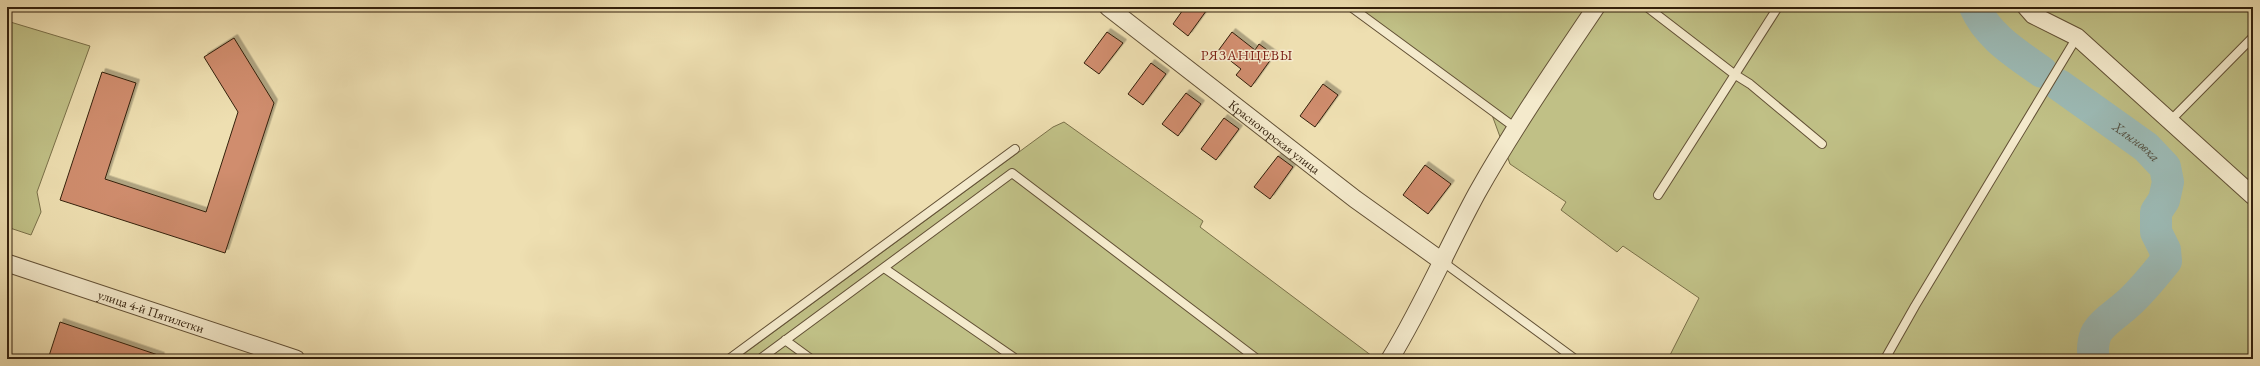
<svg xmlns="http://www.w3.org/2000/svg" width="2260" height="366" viewBox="0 0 2260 366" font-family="'EB Garamond',serif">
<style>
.green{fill:#c0c086;stroke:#7a7049}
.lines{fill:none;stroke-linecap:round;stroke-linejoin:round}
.river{stroke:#9cbab5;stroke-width:32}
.building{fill:#d08d6e;stroke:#33200c;filter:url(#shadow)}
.lane-casing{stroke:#625035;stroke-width:10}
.street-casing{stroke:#625035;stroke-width:19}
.lane{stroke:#f4eacc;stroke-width:8}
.street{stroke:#f4eacc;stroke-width:17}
.labels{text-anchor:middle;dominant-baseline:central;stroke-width:3;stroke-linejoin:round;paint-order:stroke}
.street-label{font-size:13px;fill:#33200c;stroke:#f4eacc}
.neighbourhood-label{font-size:14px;letter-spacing:1px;fill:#7a1f14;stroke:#f4eacc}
.water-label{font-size:14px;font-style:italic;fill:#524e3f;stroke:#f4eacc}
</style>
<defs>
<filter id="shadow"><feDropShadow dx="3.5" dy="-3.5" stdDeviation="0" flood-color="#0004"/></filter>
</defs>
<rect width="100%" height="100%" fill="#eedfb1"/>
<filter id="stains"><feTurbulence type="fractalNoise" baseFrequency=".005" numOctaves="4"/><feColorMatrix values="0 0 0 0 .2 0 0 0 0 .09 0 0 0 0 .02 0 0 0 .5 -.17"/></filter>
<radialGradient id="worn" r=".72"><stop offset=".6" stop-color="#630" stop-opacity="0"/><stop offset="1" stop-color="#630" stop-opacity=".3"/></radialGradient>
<path class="green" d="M1344,7H2253V359H1668L1699,298L1623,246L1617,252L1561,210L1566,202L1510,164L1492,115Z
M7,21L90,46L37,192L41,212L31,235L7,227Z
M1064,122L1203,221L1200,227L1376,359H737L1053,127Z"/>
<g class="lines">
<g class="river">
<path d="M1975,7C1988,37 2017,54 2042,72"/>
<path id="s1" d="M2059,85L2146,147L2165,167L2168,182L2164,200L2156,212V232L2165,250L2166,261C2153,277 2140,294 2124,307C2115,315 2104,321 2097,332C2093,339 2092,351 2094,359"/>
</g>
</g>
<path class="building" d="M1185,7H1209L1188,36L1173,24Z
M1107,32L1123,43L1099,74L1084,63Z
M1232,32L1255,50L1259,44L1274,55L1251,87L1236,75L1241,69L1218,51Z
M234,38L274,103L225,253L60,200L102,72L136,83L105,179L206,212L238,112L204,57Z
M1151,63L1166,74L1143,105L1128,94Z
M1323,84L1338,95L1315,127L1300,116Z
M1186,93L1201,104L1178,136L1162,124Z
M1224,118L1239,129L1216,160L1201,149Z
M1278,156L1293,167L1270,199L1254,187Z
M1425,165L1451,184L1428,214L1403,195Z
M60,322L161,356L160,359H48Z"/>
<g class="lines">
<defs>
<path id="lane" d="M1351,7L1517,129
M1647,7L1734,74L1750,84L1822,144
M2170,121L2253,37
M1658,195L1778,7
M1443,262L1575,359
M884,268L1016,359
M785,340L811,359
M729,359L1015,149
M760,359L1012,173L1257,359
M1885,359L1915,306L2077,37"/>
<g id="street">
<path id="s2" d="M1108,7L1355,199L1443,262"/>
<path d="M2026,7L2033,15L2077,37L2253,196"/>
<path id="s3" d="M7,263L296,359"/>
<path d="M1390,359C1423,305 1447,248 1477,193C1513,129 1555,68 1596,7"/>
</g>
</defs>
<use href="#lane" class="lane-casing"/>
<use href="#street" class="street-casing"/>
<use href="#lane" class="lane"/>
<use href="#street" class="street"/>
</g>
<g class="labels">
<g class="street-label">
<text stroke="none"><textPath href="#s2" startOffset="211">Красногорская улица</textPath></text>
<text stroke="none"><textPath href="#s3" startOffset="152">улица 4-й Пятилетки</textPath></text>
</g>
<g class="neighbourhood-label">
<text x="1247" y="55">РЯЗАНЦЕВЫ</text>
</g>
<g class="water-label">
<text stroke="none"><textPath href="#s1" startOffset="96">Хлыновка</textPath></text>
</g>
</g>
<rect width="2260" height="366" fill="none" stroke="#eedfb1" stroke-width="24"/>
<rect x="8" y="8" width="2244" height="350" fill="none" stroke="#33200c" stroke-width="2"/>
<rect x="12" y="12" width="2236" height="342" fill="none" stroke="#33200c"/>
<rect width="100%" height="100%" filter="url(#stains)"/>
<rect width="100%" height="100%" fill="url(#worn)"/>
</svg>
